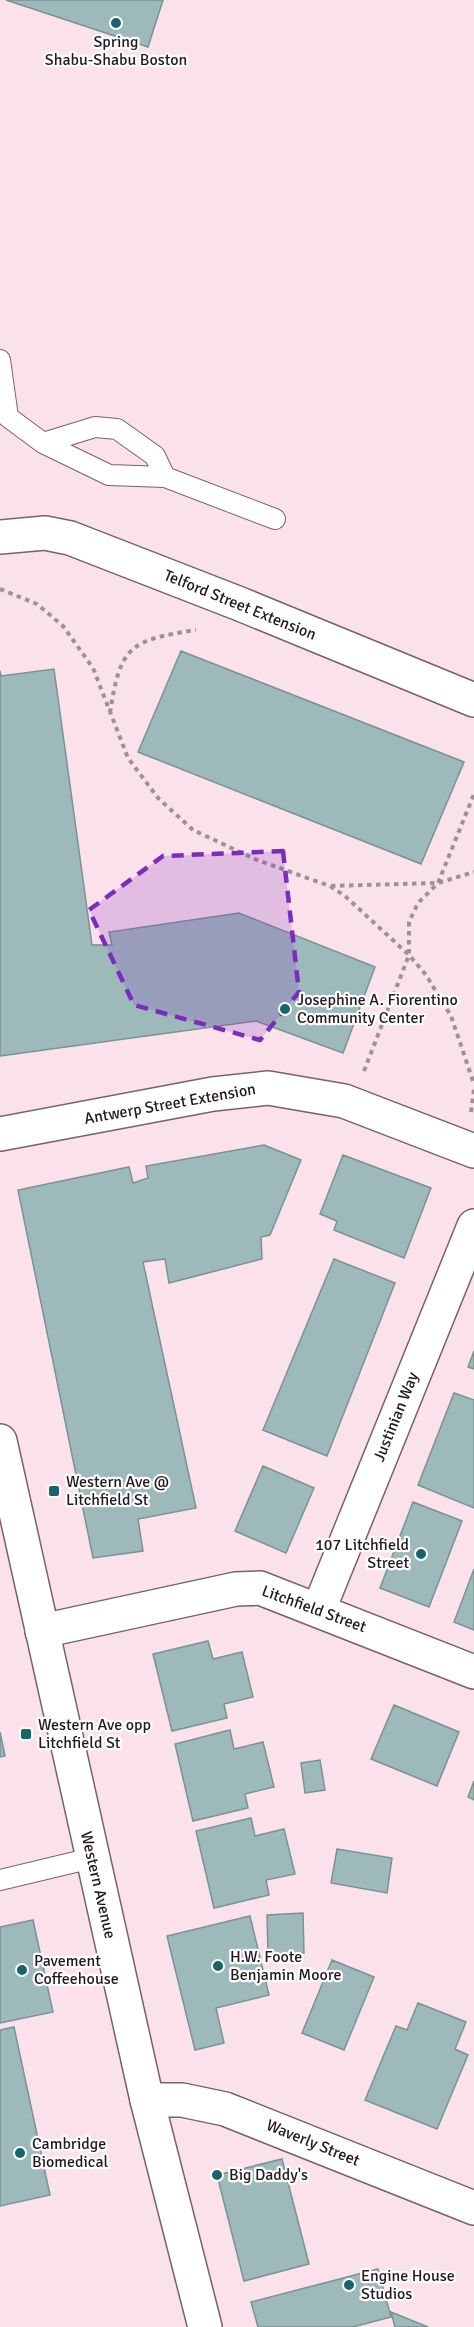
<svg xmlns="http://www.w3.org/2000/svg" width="474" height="2327" viewBox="0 0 474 2327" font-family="Signika,sans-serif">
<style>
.building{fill:#9eb9ba;stroke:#799394;stroke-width:1.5}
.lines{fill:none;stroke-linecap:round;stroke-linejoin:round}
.service-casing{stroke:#776269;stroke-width:22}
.minor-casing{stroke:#776269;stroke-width:36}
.secondary-casing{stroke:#776269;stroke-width:36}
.path{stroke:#a18f95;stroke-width:4;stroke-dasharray:4.5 4.5;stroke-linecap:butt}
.service{stroke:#fff;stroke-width:20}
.minor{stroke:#fff;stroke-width:33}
.secondary{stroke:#fff;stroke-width:33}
.marked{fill:#7b2cbf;fill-opacity:0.2;stroke:#7b2cbf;stroke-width:4.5;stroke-dasharray:12 8;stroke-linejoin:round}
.poi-dot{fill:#17656a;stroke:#fff;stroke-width:2}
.labels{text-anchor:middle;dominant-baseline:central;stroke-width:4.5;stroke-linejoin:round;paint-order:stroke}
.poi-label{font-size:16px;fill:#22191c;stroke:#fff;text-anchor:start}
.street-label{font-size:16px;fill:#22191c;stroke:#fff}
</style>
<rect width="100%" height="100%" fill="#fbe2ea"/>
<path class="building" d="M6,0H163L148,47Z
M181,651L464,762L421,864L138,752Z
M54,669L92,945H112L109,932L239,913L375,967L343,1053L256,1021L0,1056V671L1,676Z
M264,1145L301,1160L270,1235L261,1237L262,1259L169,1283L165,1259L143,1262L196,1508L138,1519L143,1551L93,1558L18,1190L129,1167L133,1183L148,1178L146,1166Z
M343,1155L431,1188L404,1258L334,1230L337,1221L320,1214Z
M334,1259L395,1283L327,1456L263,1430Z
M474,1351V1369L468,1367Z
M454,1393L474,1400V1508L418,1485Z
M263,1466L314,1488L286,1553L235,1531Z
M413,1502L462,1521L429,1607L380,1588Z
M474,1569V1630L454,1622Z
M208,1641L213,1659L242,1652L253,1697L224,1704L227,1718L172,1731L153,1654Z
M394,1705L459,1732L437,1786L371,1759Z
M230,1730L234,1749L263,1742L274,1787L245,1794L248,1808L193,1821L175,1744Z
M0,1732L5,1756L0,1757Z
M320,1760L325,1790L305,1793L301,1763Z
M474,1781V1800L468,1797Z
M251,1818L255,1836L284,1829L295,1874L266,1880L269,1895L214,1908L196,1831Z
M337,1849L392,1858L387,1893L331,1883Z
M303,1913L304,1953L268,1954L267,1915Z
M250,1916L269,1995L216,2008L224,2043L195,2050L167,1936Z
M33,1920L53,2012L0,2023V1927Z
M332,1960L374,1977L344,2050L302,2033Z
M418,2003L466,2022L455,2049L468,2055L437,2129L365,2100L396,2026L407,2030Z
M14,2027L50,2195L0,2206V2030Z
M282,2159L309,2264L244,2281L217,2175Z
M378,2269L391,2317L353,2327H258L251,2302Z
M391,2312L428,2327H395Z"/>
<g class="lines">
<defs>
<path id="service" d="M0,360L8,417L43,443L109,475L165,477L275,519
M43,443L95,427L117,429L155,456L165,477
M0,1880L92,1858"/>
<path id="minor" d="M0,537L45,533L70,538L240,604L474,700
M0,1134L213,1094L268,1088L344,1101L474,1151
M319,1609L474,1226
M42,1631L236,1589L260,1588L474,1672
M147,2100H182L225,2109L474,2208"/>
<path id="secondary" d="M0,1441L147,2100L205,2327"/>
</defs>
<use href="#service" class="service-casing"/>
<use href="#minor" class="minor-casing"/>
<use href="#secondary" class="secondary-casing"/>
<path class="path" d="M0,589L37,604L63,626L93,668L128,758L158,798L193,830L257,860L330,886L345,896L409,955L426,975L451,1016L474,1084
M110,713C120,645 131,640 196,630
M331,886L438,883L474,872
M364,1071L409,955V922L418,903L438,883L474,794
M471,1112L474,1089"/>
<use href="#service" class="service"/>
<use href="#minor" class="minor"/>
<use href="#secondary" class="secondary"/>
</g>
<path class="marked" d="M283,851L299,992L260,1040L134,1005L89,910L163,856Z"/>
<g class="poi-dot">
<circle cx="116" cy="23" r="6"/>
<circle cx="285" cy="1009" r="6"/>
<rect x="48" y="1485" width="12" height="12" rx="3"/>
<circle cx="421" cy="1554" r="6"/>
<rect x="20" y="1728" width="12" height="12" rx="3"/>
<circle cx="218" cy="1966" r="6"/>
<circle cx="22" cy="1970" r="6"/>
<circle cx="20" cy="2153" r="6"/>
<circle cx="217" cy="2175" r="6"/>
<circle cx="349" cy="2285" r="6"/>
</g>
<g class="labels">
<g class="poi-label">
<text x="116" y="42" text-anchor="middle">Spring<tspan x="116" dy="18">Shabu-Shabu Boston</tspan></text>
<text x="297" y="1000">Josephine A. Fiorentino<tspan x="297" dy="18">Community Center</tspan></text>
<text x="66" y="1482">Western Ave @<tspan x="66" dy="18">Litchfield St</tspan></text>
<text x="409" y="1545" text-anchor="end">107 Litchfield<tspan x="409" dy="18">Street</tspan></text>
<text x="38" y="1725">Western Ave opp<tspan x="38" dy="18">Litchfield St</tspan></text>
<text x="230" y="1957">H.W. Foote<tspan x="230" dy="18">Benjamin Moore</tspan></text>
<text x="34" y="1961">Pavement<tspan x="34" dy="18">Coffeehouse</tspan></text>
<text x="32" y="2144">Cambridge<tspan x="32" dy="18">Biomedical</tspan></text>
<text x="229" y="2175">Big Daddy's</text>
<text x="361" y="2276">Engine House<tspan x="361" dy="18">Studios</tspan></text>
</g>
<g class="street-label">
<text transform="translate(240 605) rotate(22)">Telford Street Extension</text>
<text transform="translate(170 1104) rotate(-10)">Antwerp Street Extension</text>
<text transform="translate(396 1417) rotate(-68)">Justinian Way</text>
<text transform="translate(314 1609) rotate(20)">Litchfield Street</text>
<text transform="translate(98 1885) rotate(77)">Western Avenue</text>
<text transform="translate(313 2143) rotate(22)">Waverly Street</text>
</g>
</g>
</svg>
